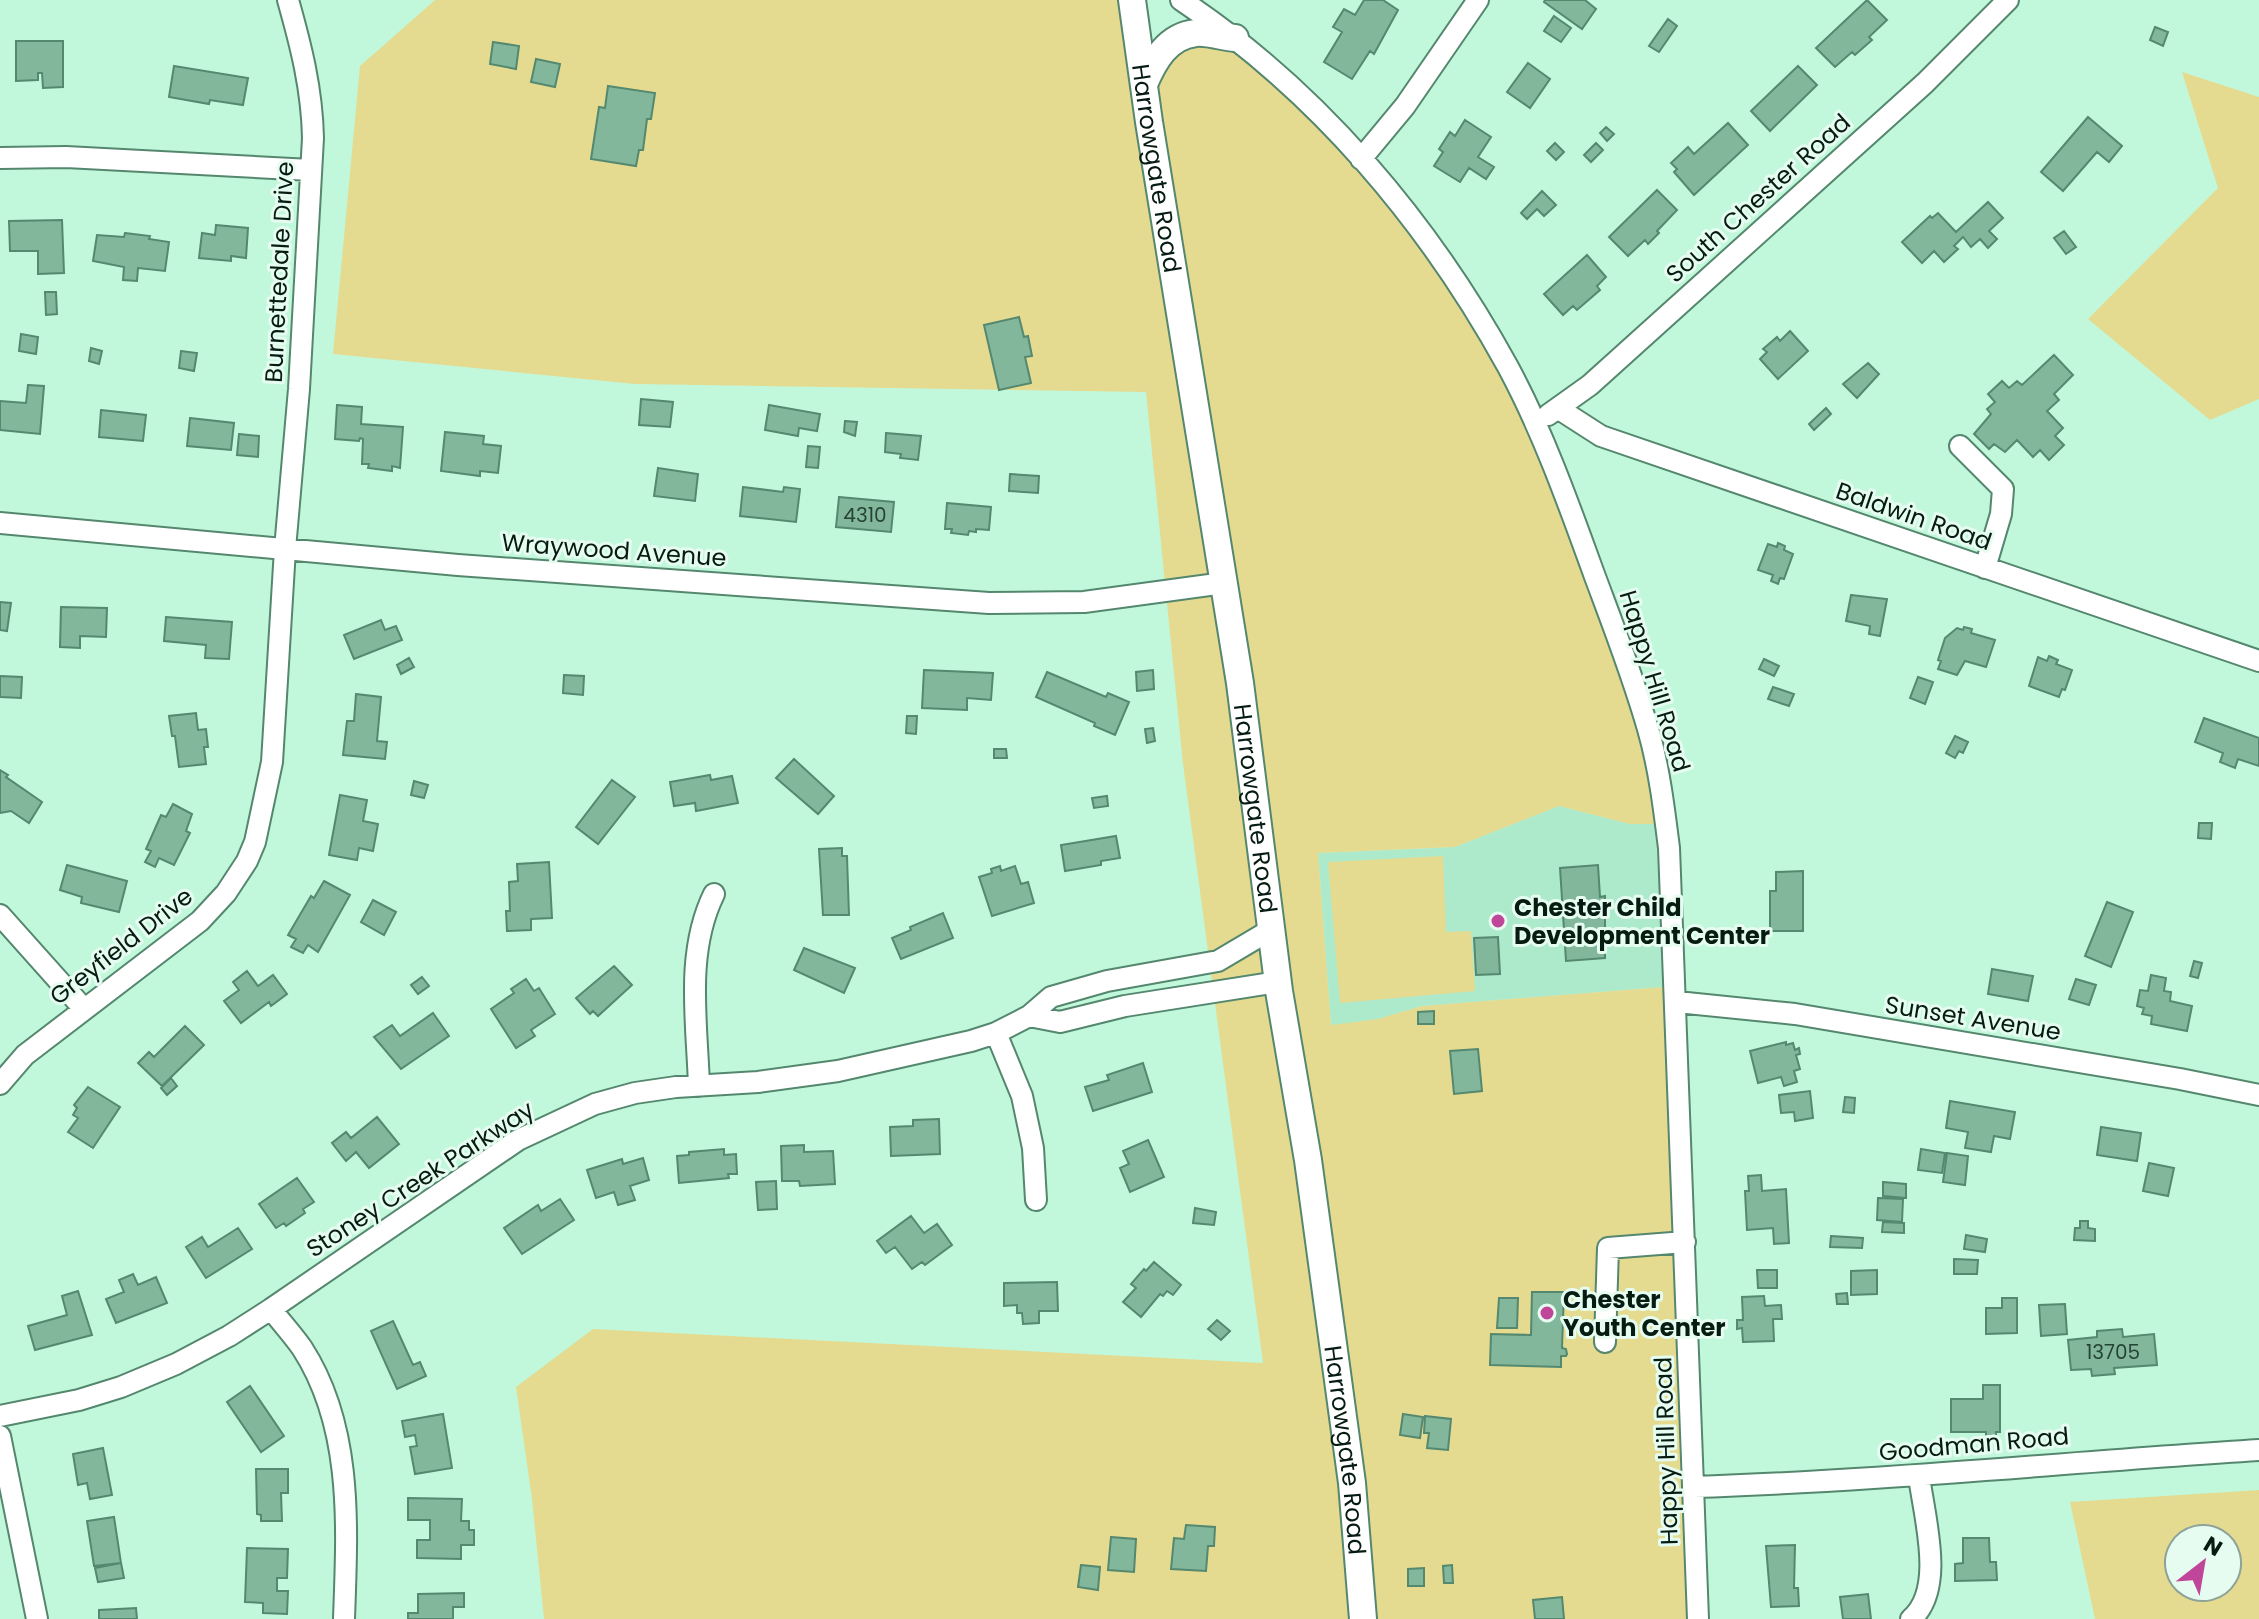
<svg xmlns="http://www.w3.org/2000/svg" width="2259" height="1619" viewBox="0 0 2259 1619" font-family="Poppins,sans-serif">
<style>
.built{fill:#adeacb}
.green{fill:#e4db90;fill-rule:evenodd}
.building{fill:#82b79c;stroke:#54886f;stroke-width:2}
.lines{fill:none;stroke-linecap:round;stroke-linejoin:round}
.minor-casing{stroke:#54876e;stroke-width:24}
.major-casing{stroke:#54876e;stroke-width:30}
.minor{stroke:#fff;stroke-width:20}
.major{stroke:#fff;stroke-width:26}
.poi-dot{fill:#bf4699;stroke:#e7fcf1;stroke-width:3}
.labels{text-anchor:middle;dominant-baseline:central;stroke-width:6;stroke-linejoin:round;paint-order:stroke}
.number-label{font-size:20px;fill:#254234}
.street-label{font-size:24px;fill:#061b12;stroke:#e7fcf1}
.poi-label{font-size:24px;font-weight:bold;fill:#061b12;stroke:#e7fcf1;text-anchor:start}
</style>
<rect width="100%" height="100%" fill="#c1f8db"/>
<path class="built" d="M1559,806L1630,824H1666L1676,986L1422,1006L1378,1019L1331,1026L1318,853L1455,847Z"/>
<path class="green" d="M435,0H1132L1144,83L1174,40L1235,38L1312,106L1475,309L1578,529L1666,824H1630L1559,806L1455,847L1318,853L1331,1025L1378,1019L1422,1006L1676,986L1700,1619H544L532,1499L516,1387L593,1329L1263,1363L1183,764L1146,392L635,384L333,354L360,66ZM984,325L1028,337L1032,355L1025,357L1030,383L999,390Z
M2182,72L2259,97V399L2210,420L2088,319L2218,188Z
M1443,856L1446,932L1471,931L1475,991L1340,1003L1328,862Z
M2259,1490V1619H2095L2070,1502ZM2179,1539H2227V1587H2179Z"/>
<path class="building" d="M1364,0H1383L1398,10L1374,54L1370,51L1352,79L1324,62L1342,32L1333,27L1344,9L1355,15Z
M1545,0H1585L1596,9L1582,29L1544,2Z
M1867,0L1887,20L1869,37L1872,40L1855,55L1852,52L1835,67L1816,48Z
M1554,16L1571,28L1561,42L1544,31Z
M1668,19L1677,26L1659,52L1649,46Z
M2155,27L2168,32L2163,46L2150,40Z
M16,41H63V87L43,88L42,73H38V80L16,81Z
M493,42L519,46L516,69L490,64Z
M536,59L560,64L555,87L531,82Z
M1528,63L1550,79L1530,108L1507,92Z
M174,66L248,78L243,105L210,100L209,104L169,97Z
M1798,66L1817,85L1770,131L1751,111Z
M608,86L655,93L651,119H647L643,150H639L636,166L591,159L599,107L605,108Z
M2088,117L2122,146L2109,162L2097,152L2063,191L2041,172Z
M1465,120L1491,137L1478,157L1494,167L1486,179L1469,168L1460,182L1434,166L1443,152L1439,149L1450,132L1455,136Z
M1728,123L1748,145L1694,195L1674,172L1677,169L1671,163L1688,147L1694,154Z
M1606,127L1614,134L1607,141L1600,133Z
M1555,143L1564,152L1556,160L1547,151Z
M1596,143L1603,150L1591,162L1584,155Z
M1657,190L1677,210L1657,231L1659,233L1648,244L1645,240L1628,256L1609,237Z
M1542,191L1556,205L1544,216L1537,209L1527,219L1521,213Z
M1988,202L2003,218L1989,231L1997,239L1988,248L1980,239L1971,247L1963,237L1954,246L1958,249L1944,262L1934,251L1922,263L1902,242L1930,216L1932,218L1938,213L1956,232Z
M62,220L64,273L38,274V251H10L9,221Z
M216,225L248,228L246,258L231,256V261L199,258L202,233L215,235Z
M2064,231L2076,247L2066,254L2054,238Z
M125,233L150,236L149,239L169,242L165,271L138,268L137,281L123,280L124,267L93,261L97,235L124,237Z
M1587,255L1606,277L1597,286L1600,290L1577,310L1573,306L1563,315L1544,294Z
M45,292H56L57,314L46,315Z
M1019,317L1024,337L1028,336L1032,356L1025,357L1031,383L999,390L984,325Z
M1790,331L1808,351L1778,379L1760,359L1767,352L1763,349L1777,337L1780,341Z
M21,334L38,337L36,354L19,351Z
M91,348L102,351L99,364L89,361Z
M181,351L197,353L194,371L179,368Z
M2054,355L2073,375L2054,394L2059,400L2047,411L2063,428L2055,436L2064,445L2049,460L2040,450L2033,457L2017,440L2005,452L1994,444L1989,449L1974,434L1991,414L1987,409L1995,402L1988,394L2002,381L2009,388L2017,381L2022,385Z
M1868,363L1879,374L1857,398L1843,384Z
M28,385L44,386L40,434L0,430V401L26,403Z
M641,399L673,402L670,427L639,425Z
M337,405L362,407L361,424L403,427L400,468L392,466V471L368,468L369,464H362L363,439L360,438L359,441L335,439Z
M769,405L820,414L817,431L799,428L798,436L765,430Z
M1826,408L1831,414L1814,430L1809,424Z
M101,410L146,415L143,441L99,437Z
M190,418L234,423L231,450L187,446Z
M845,421L857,422L855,436L844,432Z
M445,432L484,436L483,444L501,446L498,473L480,471V476L441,471Z
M886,433L921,436L918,460L900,458L901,454L885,452Z
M239,434L259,436L258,457L237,455Z
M808,446L820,447L818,468L806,467Z
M658,468L698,474L695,501L654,496Z
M1010,474L1039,476L1038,493L1009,491Z
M743,487L783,492L784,487L800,489L796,522L740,516Z
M839,497L894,502L891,532L836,527Z
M947,503L991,507L989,530L976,529V532L969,531L968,535L951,533L952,529H945Z
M1778,543L1785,546L1784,550L1793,554L1784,579L1780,578L1778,584L1771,581L1773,575L1758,570L1768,544L1777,547Z
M1851,595L1887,599L1880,636L1869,634L1870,626L1846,621Z
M0,602L11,603L7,631L0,630Z
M61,607L107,608L106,637L80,636V648L60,647Z
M166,617L232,622L229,659L205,658L206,645L164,641Z
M381,620L385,630L396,626L402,640L354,659L344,635Z
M1964,627L1972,629L1971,633L1995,640L1986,667L1965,661L1957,675L1938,669L1941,661L1938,660L1945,638L1957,628L1963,630Z
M2049,656L2058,660L2056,664L2072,670L2065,690L2062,689L2059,697L2029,686L2038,657L2047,661Z
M409,658L414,667L401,674L397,665Z
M1764,659L1779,666L1774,676L1759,669Z
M924,670L993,673L991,700L967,698V710L922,708Z
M1153,670L1154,689L1137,691L1136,672Z
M1047,672L1106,697L1108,693L1129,702L1115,735L1094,726L1095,723L1036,697Z
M564,675L584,676L583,695L563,693Z
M0,676L22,677L21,698L0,697Z
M1918,677L1933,682L1925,704L1910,698Z
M1773,687L1794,694L1789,706L1768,699Z
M356,694L381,697L377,741L387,742L385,759L343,755L347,721H354Z
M196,713L198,730L206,729L208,747H204L206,764L179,767L175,736H172L169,716Z
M907,716H917L916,734L906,733Z
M2204,718L2259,738V766L2238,759L2235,768L2220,762L2223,753L2195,742Z
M1153,728L1155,741L1147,743L1145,729Z
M1955,736L1968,742L1963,753L1959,751L1955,758L1946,753Z
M994,749H1006L1007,758H994Z
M794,759L834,796L818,814L776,778Z
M0,770L8,775L6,777L42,802L29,823L11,811L0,813Z
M710,775L711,780L732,776L738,803L696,811L695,803L674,806L670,782Z
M612,780L635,797L598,844L576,827Z
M414,781L428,785L424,798L411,795Z
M340,795L367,800L363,821L378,824L373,851L359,848L357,860L329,855Z
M1107,796L1108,806L1094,808L1092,798Z
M173,804L192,814L186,831L190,833L174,865L159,858L155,867L145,862L151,851L146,849L161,815L166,817Z
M2199,823H2212L2211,839L2198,838Z
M1116,836L1120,858L1101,861V865L1065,871L1061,845Z
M842,848V856H847L849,915H823L819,849Z
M549,862L552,918L531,919V930L507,931L506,911H510L509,882L518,881L517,864Z
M67,865L127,881L119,912L81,903L82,897L60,890Z
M1598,865L1600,897L1605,896V958L1566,961L1560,868Z
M1000,866L1001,871L1015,866L1021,884L1028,882L1034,903L992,916L979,877L992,873L991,869Z
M1803,871V931H1770V891H1776V872Z
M324,881L350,895L318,952L308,945L303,953L291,947L296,939L288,935L311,896L314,898Z
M373,900L396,912L384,935L361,922Z
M2107,902L2133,912L2111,967L2085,956Z
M943,913L953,938L901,959L892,938L911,930L910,927Z
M1498,937L1500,974L1476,975L1474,938Z
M804,948L855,968L844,993L794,970Z
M2194,961L2202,963L2198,978L2190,976Z
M614,966L632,985L598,1016L593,1011L590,1014L576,998Z
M1992,969L2033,976L2028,1001L1988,994Z
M247,971L258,986L273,975L287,994L271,1006L269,1002L241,1023L224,1001L239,990L233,982Z
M2151,975L2166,978L2164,991L2171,992L2170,1001L2192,1006L2187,1031L2151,1024L2152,1016L2142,1014L2144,1008L2137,1006L2140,990L2148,991Z
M422,977L429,986L418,994L411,985Z
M526,979L534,991L539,988L555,1014L531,1030L535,1036L516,1048L491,1009L514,993L511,989Z
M2076,979L2096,985L2089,1005L2069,999Z
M1434,1011V1024H1418V1012Z
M433,1013L449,1036L401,1069L374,1037L392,1025L400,1036Z
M185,1026L204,1045L162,1086L138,1063L149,1052L154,1057Z
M1786,1042V1045L1793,1043L1795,1050L1799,1048L1800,1054L1796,1055L1800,1069L1794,1071L1797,1082L1784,1086L1781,1077L1758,1083L1750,1051Z
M1478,1049L1482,1091L1454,1094L1450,1051Z
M1143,1063L1152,1092L1093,1111L1085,1087L1109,1080L1107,1075Z
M171,1078L177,1086L167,1095L161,1088Z
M88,1087L120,1107L93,1148L68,1132L78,1118L73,1115L77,1108L74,1105Z
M1810,1091L1813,1118L1795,1121L1794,1112L1781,1113L1779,1095Z
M1845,1097L1855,1098L1854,1113L1843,1112Z
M1950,1101L2015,1112L2010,1139L1994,1136L1991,1152L1965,1148L1968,1132L1946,1128Z
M377,1117L399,1144L369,1168L356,1152L346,1161L332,1143L346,1132L351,1138Z
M939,1119L940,1154L891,1156L890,1127L913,1126V1120Z
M2101,1127L2141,1133L2137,1161L2097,1155Z
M1148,1140L1164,1177L1130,1192L1120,1168L1129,1164L1123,1151Z
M804,1145V1152L833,1151L835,1184L800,1186L799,1181H782L781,1146Z
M724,1149V1155L736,1154L737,1174H728L729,1178L679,1183L677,1156L689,1155V1152Z
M1921,1149L1945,1153L1942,1173L1918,1170Z
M1947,1153L1968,1156L1965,1185L1943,1182Z
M643,1158L649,1180L630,1186L635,1200L618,1205L614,1192L596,1198L587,1170L622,1159L623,1164Z
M2149,1163L2174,1168L2168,1196L2143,1191Z
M1761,1175L1762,1191L1786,1189L1789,1243L1774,1244L1773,1228L1747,1230L1745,1191H1749L1748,1176Z
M297,1178L314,1202L303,1209L305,1213L286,1226L284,1223L276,1228L259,1204Z
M776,1181L777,1209L758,1210L756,1182Z
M1883,1182L1906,1184V1198L1883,1196Z
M1878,1198L1903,1199L1902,1222L1877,1220Z
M560,1199L574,1220L522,1254L504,1228L538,1205L541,1211Z
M1195,1208L1216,1212L1214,1225L1193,1223Z
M911,1216L924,1233L937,1224L952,1245L925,1265L922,1262L912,1269L895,1247L886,1253L877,1241Z
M2080,1221H2088V1228L2095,1229V1241L2074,1240L2075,1228H2080Z
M1883,1222L1904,1223V1233L1882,1232Z
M238,1228L252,1249L206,1278L186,1247L202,1237L208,1247Z
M1966,1235L1987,1239L1985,1252L1964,1249Z
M1831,1236L1863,1238L1862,1248L1830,1247Z
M1954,1259L1978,1260L1977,1274H1954Z
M1154,1262L1181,1285L1173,1295L1167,1291L1163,1296L1160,1294L1141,1317L1123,1302L1136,1288L1131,1284L1144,1269L1146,1271Z
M1757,1270H1777V1288H1758Z
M1877,1270V1294L1851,1295V1271Z
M133,1274L138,1285L156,1277L167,1303L116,1323L106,1299L124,1292L119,1280Z
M1057,1282L1058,1311H1039V1323L1023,1324L1022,1313H1017V1305L1004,1306V1283Z
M78,1291L92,1335L35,1350L28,1326L67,1315L62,1296Z
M1532,1292H1564L1562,1348L1566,1349L1567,1354L1566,1356H1561V1367L1490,1365L1491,1334L1531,1335Z
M1847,1293L1848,1304H1837L1836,1294Z
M1764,1296L1765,1306L1781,1305L1782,1319H1773L1774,1341L1743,1342L1742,1328L1737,1329V1320H1743L1742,1297Z
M1499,1298H1518L1517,1328H1497Z
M2002,1298H2017V1333L1986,1334V1308H2002Z
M2065,1304L2067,1334L2041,1336L2039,1305Z
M1217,1320L1230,1331L1221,1340L1208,1329Z
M393,1321L413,1365L420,1362L426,1376L397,1389L371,1331Z
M2122,1329L2123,1337L2154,1334L2157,1365L2114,1368L2115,1374L2092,1376L2091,1369L2071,1370L2068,1340L2097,1337V1331Z
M1983,1385H2000V1432H1996V1438H1986V1432H1951V1399H1983Z
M250,1386L284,1436L261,1452L227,1402Z
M443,1414L452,1468L415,1474L410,1447L417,1446L415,1435L405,1437L402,1421Z
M1403,1414L1423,1417L1420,1438L1400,1435Z
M1425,1416L1451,1419L1448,1450L1427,1448L1429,1433H1424Z
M103,1448L112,1495L90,1499L87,1483L78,1485L73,1454Z
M256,1469H288V1493H281L282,1521H261V1515L257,1514Z
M408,1498L462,1499L461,1521H469V1530H474V1545H461V1559L417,1558V1540H430V1520H408Z
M114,1517L121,1563L94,1566L87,1521Z
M1186,1525L1215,1527L1214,1546H1208L1206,1571L1171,1569L1174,1538L1184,1539Z
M1111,1537L1136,1539L1134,1572L1108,1570Z
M1963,1538H1989L1990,1562H1996L1997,1580L1955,1581V1564L1963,1563Z
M1795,1545L1794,1588H1798L1799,1606L1771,1607L1766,1546Z
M247,1548L288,1549L287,1578H277V1591H288L287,1614L263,1613V1603L245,1602Z
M121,1563L124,1578L98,1582L95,1568Z
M1081,1565L1100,1567L1098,1590L1078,1587Z
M1452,1565L1453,1583H1444L1443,1566Z
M1424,1568V1586H1408V1569Z
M464,1593V1607H453V1619H408V1613H418V1594Z
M1868,1594L1871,1619H1843L1840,1597Z
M1562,1597L1564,1619H1535L1533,1600Z
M136,1608L137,1619H99V1610Z"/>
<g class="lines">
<defs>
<path id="minor" d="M1181,0C1318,91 1429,223 1508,367C1543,432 1569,505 1594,574C1613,625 1633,676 1648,729C1659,767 1664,808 1669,848L1698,1619
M0,158L66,157L311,170
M1361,159L1405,106L1478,0
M1559,409L1601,436L2259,661
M1548,415L1590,385L1925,83L2008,0
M1960,446L2003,489L2001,514L1985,568
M0,523L458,565L989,603L1084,602L1224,583
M0,915L84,1009
M1677,1002L1795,1014L2180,1079L2259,1095
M1029,1016L1060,1022L1125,1006L1278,982
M996,1033L1022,1096L1033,1148L1036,1200
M0,1084L25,1055L200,921L226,893L247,861L255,842L272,762L285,549L299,389L313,138C312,89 301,46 288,0
M699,1086C697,1022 685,953 714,894
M271,1309C281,1322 293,1335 302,1348C354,1428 347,1529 344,1619
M1605,1342L1608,1248L1685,1242
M0,1416L79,1400L121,1387L176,1364L229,1336L271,1309L518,1140L595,1104L635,1093L676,1087L758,1082L838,1071L971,1041L996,1033L1029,1016L1051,997L1107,981L1218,961L1272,929
M0,1436L37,1619
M1693,1487C1882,1481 2070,1462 2259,1450
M1911,1619C1946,1589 1924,1517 1919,1476"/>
<g id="major">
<path id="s1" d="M1132,0L1149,122L1240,683L1279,991L1308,1160L1352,1483L1363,1619"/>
<path d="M1144,84C1154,61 1167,36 1196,33C1208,32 1223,37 1235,38"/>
</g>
</defs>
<use href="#minor" class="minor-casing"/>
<use href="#major" class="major-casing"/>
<use href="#minor" class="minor"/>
<use href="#major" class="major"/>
</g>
<g class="poi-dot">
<circle cx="1498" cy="921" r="8"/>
<circle cx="1547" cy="1313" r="8"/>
</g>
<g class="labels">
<g class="number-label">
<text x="865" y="515">4310</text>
<text x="2113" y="1352">13705</text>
</g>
<g class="street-label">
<text stroke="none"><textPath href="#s1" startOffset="170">Harrowgate Road</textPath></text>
<text transform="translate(1758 198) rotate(-42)">South Chester Road</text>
<text transform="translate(279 272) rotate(-87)">Burnettedale Drive</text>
<text transform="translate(1914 516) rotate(19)">Baldwin Road</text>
<text transform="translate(614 550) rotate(4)">Wraywood Avenue</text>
<text transform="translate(1655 681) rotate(73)">Happy Hill Road</text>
<text stroke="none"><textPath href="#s1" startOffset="818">Harrowgate Road</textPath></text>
<text transform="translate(121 946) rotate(-38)">Greyfield Drive</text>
<text transform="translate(1973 1018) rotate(9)">Sunset Avenue</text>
<text transform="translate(420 1179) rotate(-33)">Stoney Creek Parkway</text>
<text transform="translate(1974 1444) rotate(-5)">Goodman Road</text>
<text stroke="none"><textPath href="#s1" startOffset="1466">Harrowgate Road</textPath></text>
<text transform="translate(1666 1451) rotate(-92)">Happy Hill Road</text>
</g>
<g class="poi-label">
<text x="1514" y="907">Chester Child<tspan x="1514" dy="28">Development Center</tspan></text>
<text x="1563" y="1299">Chester<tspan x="1563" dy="28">Youth Center</tspan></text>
</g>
</g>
<g transform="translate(2203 1563) rotate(31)"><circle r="38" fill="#e7fcf1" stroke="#8da298" stroke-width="2"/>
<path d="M0-6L14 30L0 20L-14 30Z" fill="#bf4699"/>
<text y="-12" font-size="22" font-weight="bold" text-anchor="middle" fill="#061b12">N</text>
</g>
</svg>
